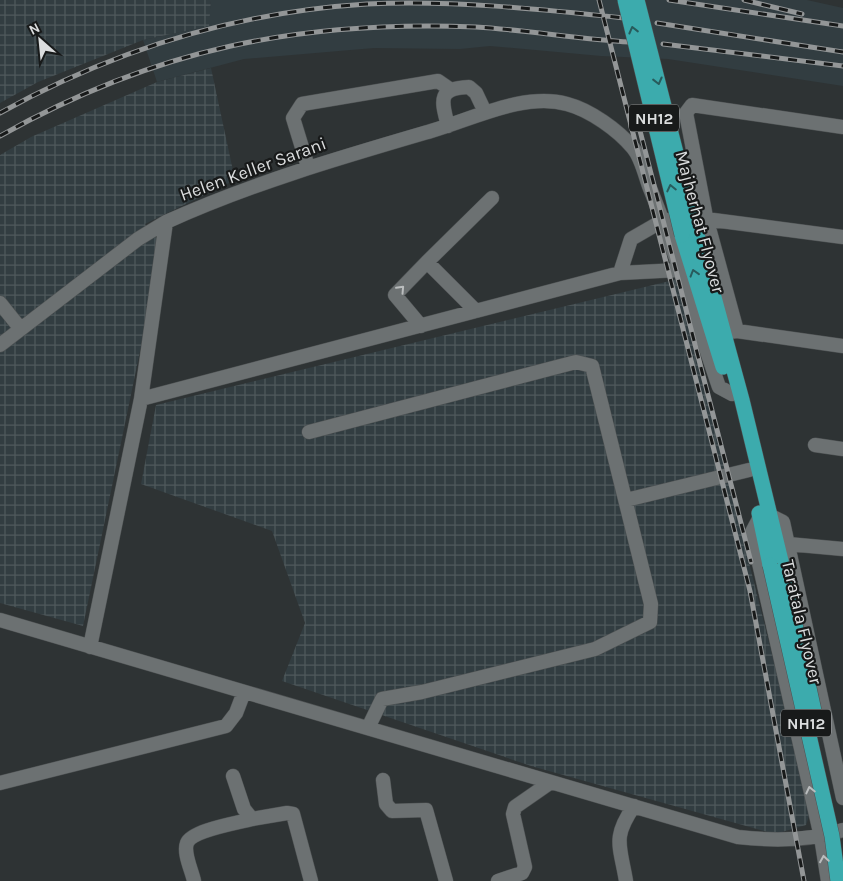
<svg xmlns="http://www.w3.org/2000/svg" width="843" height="881" viewBox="0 0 843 881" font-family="Karla,sans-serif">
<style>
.built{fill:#323d41}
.industrial{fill:url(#industrial-grid)}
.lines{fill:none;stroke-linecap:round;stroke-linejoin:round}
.minor-casing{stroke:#4d5152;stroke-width:15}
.highway-casing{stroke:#4d5152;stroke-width:16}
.minor{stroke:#6c7172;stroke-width:14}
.highway{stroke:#3cabad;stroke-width:15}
.rail-casing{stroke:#939697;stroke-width:5}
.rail{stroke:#181a1a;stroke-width:3;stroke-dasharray:9;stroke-linecap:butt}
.highway-bridge-casing{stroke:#4d5152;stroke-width:16;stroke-linecap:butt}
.highway-bridge{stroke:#3cabad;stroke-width:15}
.oneway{stroke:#285b5c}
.oneway2{stroke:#babdbe}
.labels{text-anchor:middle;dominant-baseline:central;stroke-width:4.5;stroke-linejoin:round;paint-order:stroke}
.shield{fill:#181a1a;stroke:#a0a2a3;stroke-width:1}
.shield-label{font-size:16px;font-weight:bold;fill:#dbddde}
.street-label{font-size:18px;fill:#dbddde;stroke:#181a1a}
</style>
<defs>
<pattern id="industrial-grid" width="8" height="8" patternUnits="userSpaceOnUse" patternTransform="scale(1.25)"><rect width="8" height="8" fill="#323d41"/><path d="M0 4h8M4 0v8" fill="none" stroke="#4f595c"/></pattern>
</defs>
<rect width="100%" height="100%" fill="#2e3334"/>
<path class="built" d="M211,0H807L843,8V86L668,59L601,56L490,46L460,49L374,48L244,59L157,82L143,40L208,26Z"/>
<path class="industrial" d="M0,0H211L209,26L143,40L38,82L0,103Z
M211,68L235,180L145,224L162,245L83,626L0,603V155L31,137L157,82Z
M678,279L811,810L806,825L775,834L531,766L282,681L305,623L272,531L141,484L156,405Z"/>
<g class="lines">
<defs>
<path id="minor" d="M448,126C442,102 436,88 469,87L476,93L485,112
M308,167L293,118L302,104L438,81L451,90
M698,218L843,237
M427,262L492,198
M620,273L631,239L664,220H671
M0,303L20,328
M421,326L395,295L427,262L476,311
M737,331L706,217L686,113L692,105L843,127
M729,332L737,331L843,346
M0,345L138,239L166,222
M141,399L620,273L679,270
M309,432L576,362L592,366L651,604L650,622L595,649L422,692L382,699L368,728
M815,445L843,449
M626,500L749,470
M769,515L783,522L843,798
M760,517L752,532L821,837L828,881
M788,544L843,549
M0,620L738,837C773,841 810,841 843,830
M90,647L141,399L166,222C252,183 342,157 431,131C473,119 524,92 567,104C590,110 618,130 633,148C641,157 645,175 649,186C676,251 696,320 719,387L732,394
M233,776L244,809L252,819L287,813L293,814L311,881
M383,780L386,804L392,811L426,810L446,881
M0,783L226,726L236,713L244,692
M194,881C192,871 183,853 187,843C192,830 238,823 252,819
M498,881L522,873L525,867L513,814L515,807L551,782
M626,881C620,845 612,838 634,806"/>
<path id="highway" d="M696,231L742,400L783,569
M682,235L723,367
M759,513L770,565"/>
</defs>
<use href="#minor" class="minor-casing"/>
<use href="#highway" class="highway-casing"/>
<use href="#minor" class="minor"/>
<use href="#highway" class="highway"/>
<defs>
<path id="rail" d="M599,0L750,591L804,881
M669,0L843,26
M744,0L802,14
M657,23L843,52
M663,44L843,66
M0,113C114,50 237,12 367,4C452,0 539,9 624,18
M638,123L751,562
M0,136C155,49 299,20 476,27C527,30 578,39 630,42"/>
</defs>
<use href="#rail" class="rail-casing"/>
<use href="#rail" class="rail"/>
<defs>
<path id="highway-bridge" d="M625,0L682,235
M637,0L696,231
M770,565L832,836L838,881
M783,569L818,729"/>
</defs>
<use href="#highway-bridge" class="highway-bridge-casing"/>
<use href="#highway-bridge" class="highway-bridge"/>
</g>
<defs><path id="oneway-chevron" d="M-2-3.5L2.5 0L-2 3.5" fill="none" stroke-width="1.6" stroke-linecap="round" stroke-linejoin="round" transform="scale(1.25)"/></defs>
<g class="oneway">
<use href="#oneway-chevron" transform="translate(633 30) rotate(-104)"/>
<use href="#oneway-chevron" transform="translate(658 81) rotate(76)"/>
<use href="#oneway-chevron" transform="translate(671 188) rotate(-103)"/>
<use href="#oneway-chevron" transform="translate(694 273) rotate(-107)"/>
</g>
<g class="oneway2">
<use href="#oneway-chevron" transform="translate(401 289) rotate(-47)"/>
<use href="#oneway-chevron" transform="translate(810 790) rotate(-103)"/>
<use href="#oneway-chevron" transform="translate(824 859) rotate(-99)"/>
</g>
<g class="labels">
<g class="shield">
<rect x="629" y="104.5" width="50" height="27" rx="4"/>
<rect x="781" y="709.5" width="50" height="27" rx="4"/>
</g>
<g class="shield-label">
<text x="654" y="118">NH12</text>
<text x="806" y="723">NH12</text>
</g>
<g class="street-label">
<text transform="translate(253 169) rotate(-20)">Helen Keller Sarani</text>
<text transform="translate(700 222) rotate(75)">Majherhat Flyover</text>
<text transform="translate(802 622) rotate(77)">Taratala Flyover</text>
</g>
</g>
<g transform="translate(40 40) rotate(333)" stroke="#181a1a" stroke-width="4" paint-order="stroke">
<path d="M0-4L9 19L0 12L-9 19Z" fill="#dbddde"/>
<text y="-8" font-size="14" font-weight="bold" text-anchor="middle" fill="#dbddde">N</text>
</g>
</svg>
